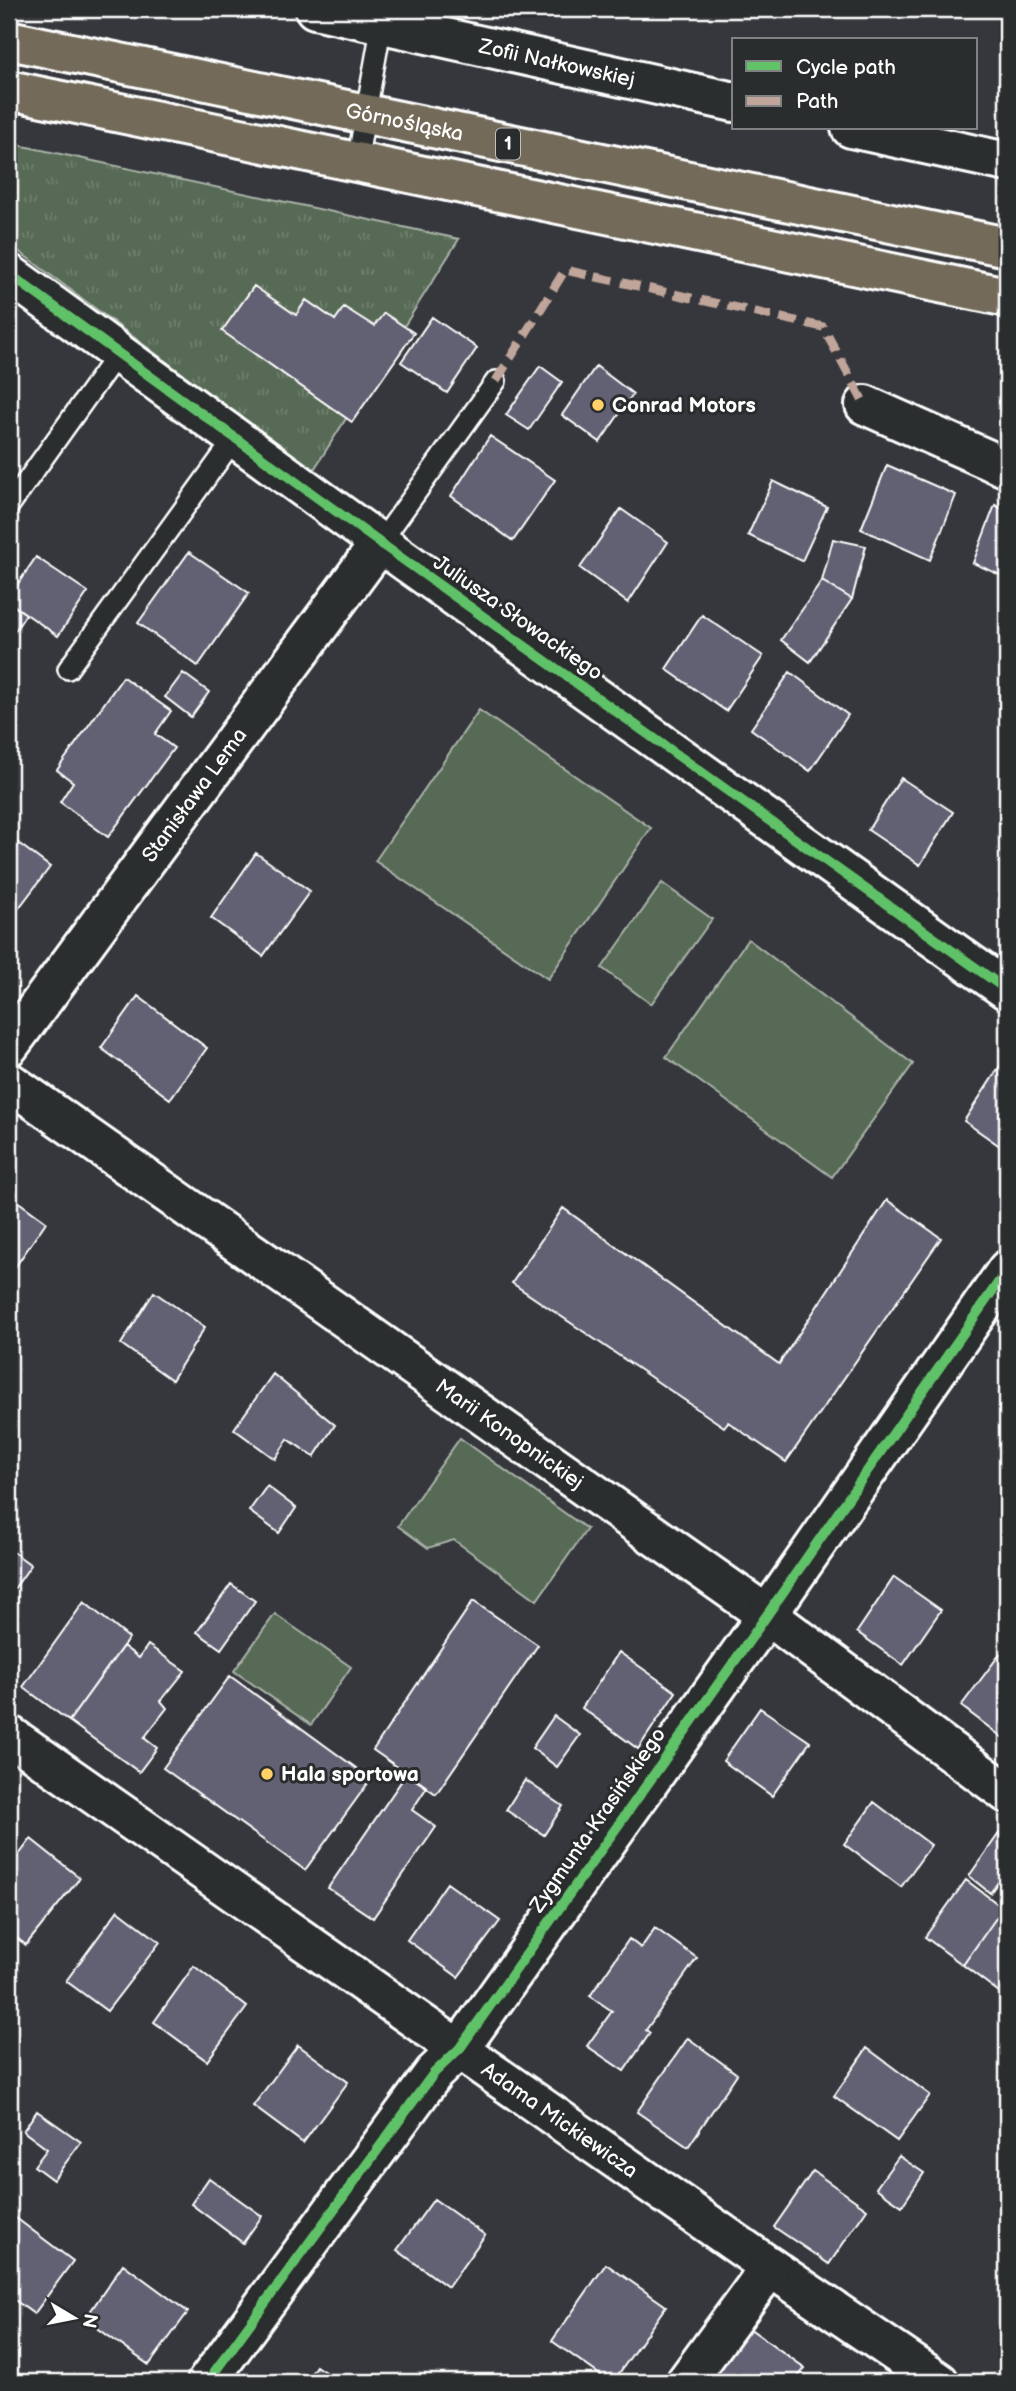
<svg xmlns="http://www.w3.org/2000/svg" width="1016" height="2391" viewBox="0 0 1016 2391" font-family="'Balsamiq Sans',sans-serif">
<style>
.grass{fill:url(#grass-tufts);stroke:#abb4aa;stroke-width:2}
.park{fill:#576a55;stroke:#abb4aa;stroke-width:2}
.building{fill:#626173;stroke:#fff;stroke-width:2}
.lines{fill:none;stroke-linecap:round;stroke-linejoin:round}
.lane-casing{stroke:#fff;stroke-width:24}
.street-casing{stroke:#fff;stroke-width:44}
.primary-casing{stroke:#fff;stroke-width:44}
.lane{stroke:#2a2d2e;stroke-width:19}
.street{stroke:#2a2d2e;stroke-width:38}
.primary{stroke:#736b5a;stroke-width:38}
.quiet{stroke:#c0a59a;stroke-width:9;stroke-dasharray:18 9;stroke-linecap:butt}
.cycleway-casing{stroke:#2a2d2e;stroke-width:15}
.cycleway{stroke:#61c268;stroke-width:10}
.poi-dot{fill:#ffd166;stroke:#2a2d2e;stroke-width:2.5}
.labels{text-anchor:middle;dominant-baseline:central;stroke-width:6;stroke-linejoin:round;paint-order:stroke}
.shield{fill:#2a2d2e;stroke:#bfc0c0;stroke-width:2}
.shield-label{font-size:19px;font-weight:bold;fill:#fff}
.street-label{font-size:21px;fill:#fff;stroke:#2a2d2e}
.poi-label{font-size:21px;font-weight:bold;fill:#fff;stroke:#2a2d2e;text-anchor:start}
</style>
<defs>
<pattern id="grass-tufts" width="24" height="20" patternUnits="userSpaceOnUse" patternTransform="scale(1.75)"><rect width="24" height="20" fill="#576a55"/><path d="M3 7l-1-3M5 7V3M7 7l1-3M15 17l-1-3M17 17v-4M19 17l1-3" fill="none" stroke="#70806e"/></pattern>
</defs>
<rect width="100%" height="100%" fill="#35373c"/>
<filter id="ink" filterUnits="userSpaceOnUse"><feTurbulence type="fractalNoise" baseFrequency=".0143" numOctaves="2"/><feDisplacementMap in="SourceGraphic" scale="14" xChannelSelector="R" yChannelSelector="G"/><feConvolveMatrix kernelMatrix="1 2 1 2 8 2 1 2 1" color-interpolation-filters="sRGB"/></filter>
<g filter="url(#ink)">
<path class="grass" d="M9,143L459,239L313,471L9,244Z"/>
<path class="park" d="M479,710L651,828L548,979L375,861Z
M662,883L712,919L651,1004L602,968Z
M748,939L913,1064L832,1177L666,1057Z
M460,1438L587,1529L537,1600L454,1540L428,1548L398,1526Z
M275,1614L351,1667L311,1725L234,1671Z"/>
<path class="building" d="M254,286L296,315L306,300L335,320L344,307L374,326L384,313L414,333L352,422L222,331Z
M432,317L477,348L447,393L401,362Z
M540,366L562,382L529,430L506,415Z
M596,366L633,394L600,442L562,415Z
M490,436L555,480L513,541L451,496Z
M887,465L956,495L930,560L861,529Z
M773,481L827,507L802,561L748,535Z
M995,505L1007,511V578L973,563Z
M621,509L668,542L628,603L580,568Z
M833,539L866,546L852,599L822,581Z
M189,552L249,593L198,666L138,623Z
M36,557L88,592L58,636L9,602V597Z
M822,581L852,599L810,662L781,640Z
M9,603L26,614L9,640Z
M702,615L763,656L726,711L666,669Z
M790,672L848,715L810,771L751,729Z
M183,673L209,692L191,717L165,697Z
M123,677L171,711L155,734L174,748L108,837L60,802L73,782L57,770Z
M901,778L953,812L920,865L868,830Z
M9,836L50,867L9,921Z
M256,853L310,891L263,956L211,918Z
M138,996L207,1048L170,1099L101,1048Z
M1000,1066L1007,1071V1151L964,1121Z
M9,1195L46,1222L9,1276Z
M887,1200L941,1238L786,1462L728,1422L724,1427L512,1283L563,1208L779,1364Z
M154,1292L205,1327L172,1380L121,1344Z
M273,1374L335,1425L314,1457L288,1439L275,1459L234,1429Z
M267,1486L296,1508L279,1533L249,1511Z
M9,1549L31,1565L9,1596Z
M894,1577L941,1610L903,1665L857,1632Z
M231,1584L255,1601L221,1649L197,1632Z
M473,1601L538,1645L436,1794L373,1750Z
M84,1602L129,1638L69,1721L23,1687Z
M148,1645L185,1671L161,1701L167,1708L144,1738L157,1748L139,1772L69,1721L123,1646L139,1658Z
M619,1652L676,1692L638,1749L582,1708Z
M1000,1654L1007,1660V1741L961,1706Z
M230,1676L371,1779L305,1870L163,1768Z
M760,1708L810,1742L772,1796L723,1761Z
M554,1716L580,1735L557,1767L532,1748Z
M407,1773L427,1787L412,1810L436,1827L373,1918L328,1888Z
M525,1780L563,1806L544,1835L506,1810Z
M874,1802L931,1845L901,1887L844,1844Z
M1000,1832L1007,1838V1870L990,1893L969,1876Z
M31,1839L80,1878L26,1945L9,1932V1868Z
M966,1880L1003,1908L963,1965L925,1937Z
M447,1883L500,1921L458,1977L407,1940Z
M1003,1908L1007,1912V1998L963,1965Z
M118,1910L160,1942L107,2011L66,1981Z
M655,1928L697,1958L646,2030L650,2033L624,2071L587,2046L612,2011L590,1996L629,1939L641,1948Z
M194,1966L247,2007L207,2061L154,2022Z
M688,2038L737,2074L688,2147L637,2112Z
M298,2045L348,2082L303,2143L253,2106Z
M867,2048L930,2095L897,2141L834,2096Z
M37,2111L81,2142L53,2180L34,2166L47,2149L23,2131Z
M899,2156L924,2173L902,2206L876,2188Z
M813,2171L867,2209L829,2264L774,2227Z
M209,2178L262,2216L243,2243L191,2204Z
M434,2199L485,2235L448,2287L397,2250Z
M16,2218L73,2261L34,2314L9,2296V2228Z
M123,2264L188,2312L149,2365L85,2319Z
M606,2264L666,2306L613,2382H610L552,2341Z
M749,2328L805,2368L794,2382L711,2381Z
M316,2366L340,2382H305Z"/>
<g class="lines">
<defs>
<path id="lane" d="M357,162L382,23
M9,506L118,353
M380,543L496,381
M68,669L235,438"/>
<g id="street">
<path id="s1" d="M315,9L734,102"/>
<path d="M851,128L1007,162"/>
<path d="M9,274L380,543L1007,990"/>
<path d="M865,405L1007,468"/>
<path id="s2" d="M9,1046L380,543"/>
<path id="s3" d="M9,1082L767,1615L1007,1793"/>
<path id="s4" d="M9,1735L770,2267L939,2382"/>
<path d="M207,2382L434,2073L460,2048L751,1638L1007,1270"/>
<path d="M686,2382L770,2267"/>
</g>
<g id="primary">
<path id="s5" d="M9,40L1007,247"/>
<path d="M9,90L1007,297"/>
</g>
</defs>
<use href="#lane" class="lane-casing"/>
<use href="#street" class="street-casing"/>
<use href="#primary" class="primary-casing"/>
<use href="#lane" class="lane"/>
<use href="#street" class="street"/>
<use href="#primary" class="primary"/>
<path class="quiet" d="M496,381L565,270L823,327L865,405"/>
<defs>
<path id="cycleway" d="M9,274L380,543L1007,990
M207,2382L434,2073L460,2048L751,1638L1007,1270"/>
</defs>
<use href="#cycleway" class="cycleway-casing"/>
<use href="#cycleway" class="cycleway"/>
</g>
</g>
<g class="poi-dot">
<circle cx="598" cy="405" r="7"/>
<circle cx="267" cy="1774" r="7"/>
</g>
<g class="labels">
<rect class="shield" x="496" y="128.5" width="24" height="31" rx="5"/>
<g class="shield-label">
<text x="508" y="144">1</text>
</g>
<g class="street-label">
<text stroke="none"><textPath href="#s1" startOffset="248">Zofii Nałkowskiej</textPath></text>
<text stroke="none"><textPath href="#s5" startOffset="404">Górnośląska</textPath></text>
<text transform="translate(518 618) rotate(35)">Juliusza Słowackiego</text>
<text stroke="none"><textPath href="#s2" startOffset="312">Stanisława Lema</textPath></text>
<text stroke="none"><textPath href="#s3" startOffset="612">Marii Konopnickiej</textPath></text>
<text transform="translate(598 1820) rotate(-55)">Zygmunta Krasińskiego</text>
<text stroke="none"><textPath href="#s4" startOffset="672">Adama Mickiewicza</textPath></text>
</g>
<g class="poi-label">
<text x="612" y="405">Conrad Motors</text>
<text x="281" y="1774">Hala sportowa</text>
</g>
</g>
<rect width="1016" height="2391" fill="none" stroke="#2a2d2e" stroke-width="35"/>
<rect x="18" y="18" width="981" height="2356" fill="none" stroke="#fff" stroke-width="2.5" filter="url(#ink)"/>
<rect x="732" y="38" width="245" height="91" fill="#2a2d2e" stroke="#7f8182" stroke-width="2"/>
<rect x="746" y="61" width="35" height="10" fill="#61c268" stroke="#7f8182" stroke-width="2"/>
<text x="796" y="74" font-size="21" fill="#ffffff">Cycle path</text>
<rect x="746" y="96" width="35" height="10" fill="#c0a59a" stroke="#7f8182" stroke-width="2"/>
<text x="796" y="108" font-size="21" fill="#ffffff">Path</text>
<g transform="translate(74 2318) rotate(100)" stroke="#2a2d2e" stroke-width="5" paint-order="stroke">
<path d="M0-5L12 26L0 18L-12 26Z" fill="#ffffff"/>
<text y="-10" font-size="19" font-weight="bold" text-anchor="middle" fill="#ffffff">N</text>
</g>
</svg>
